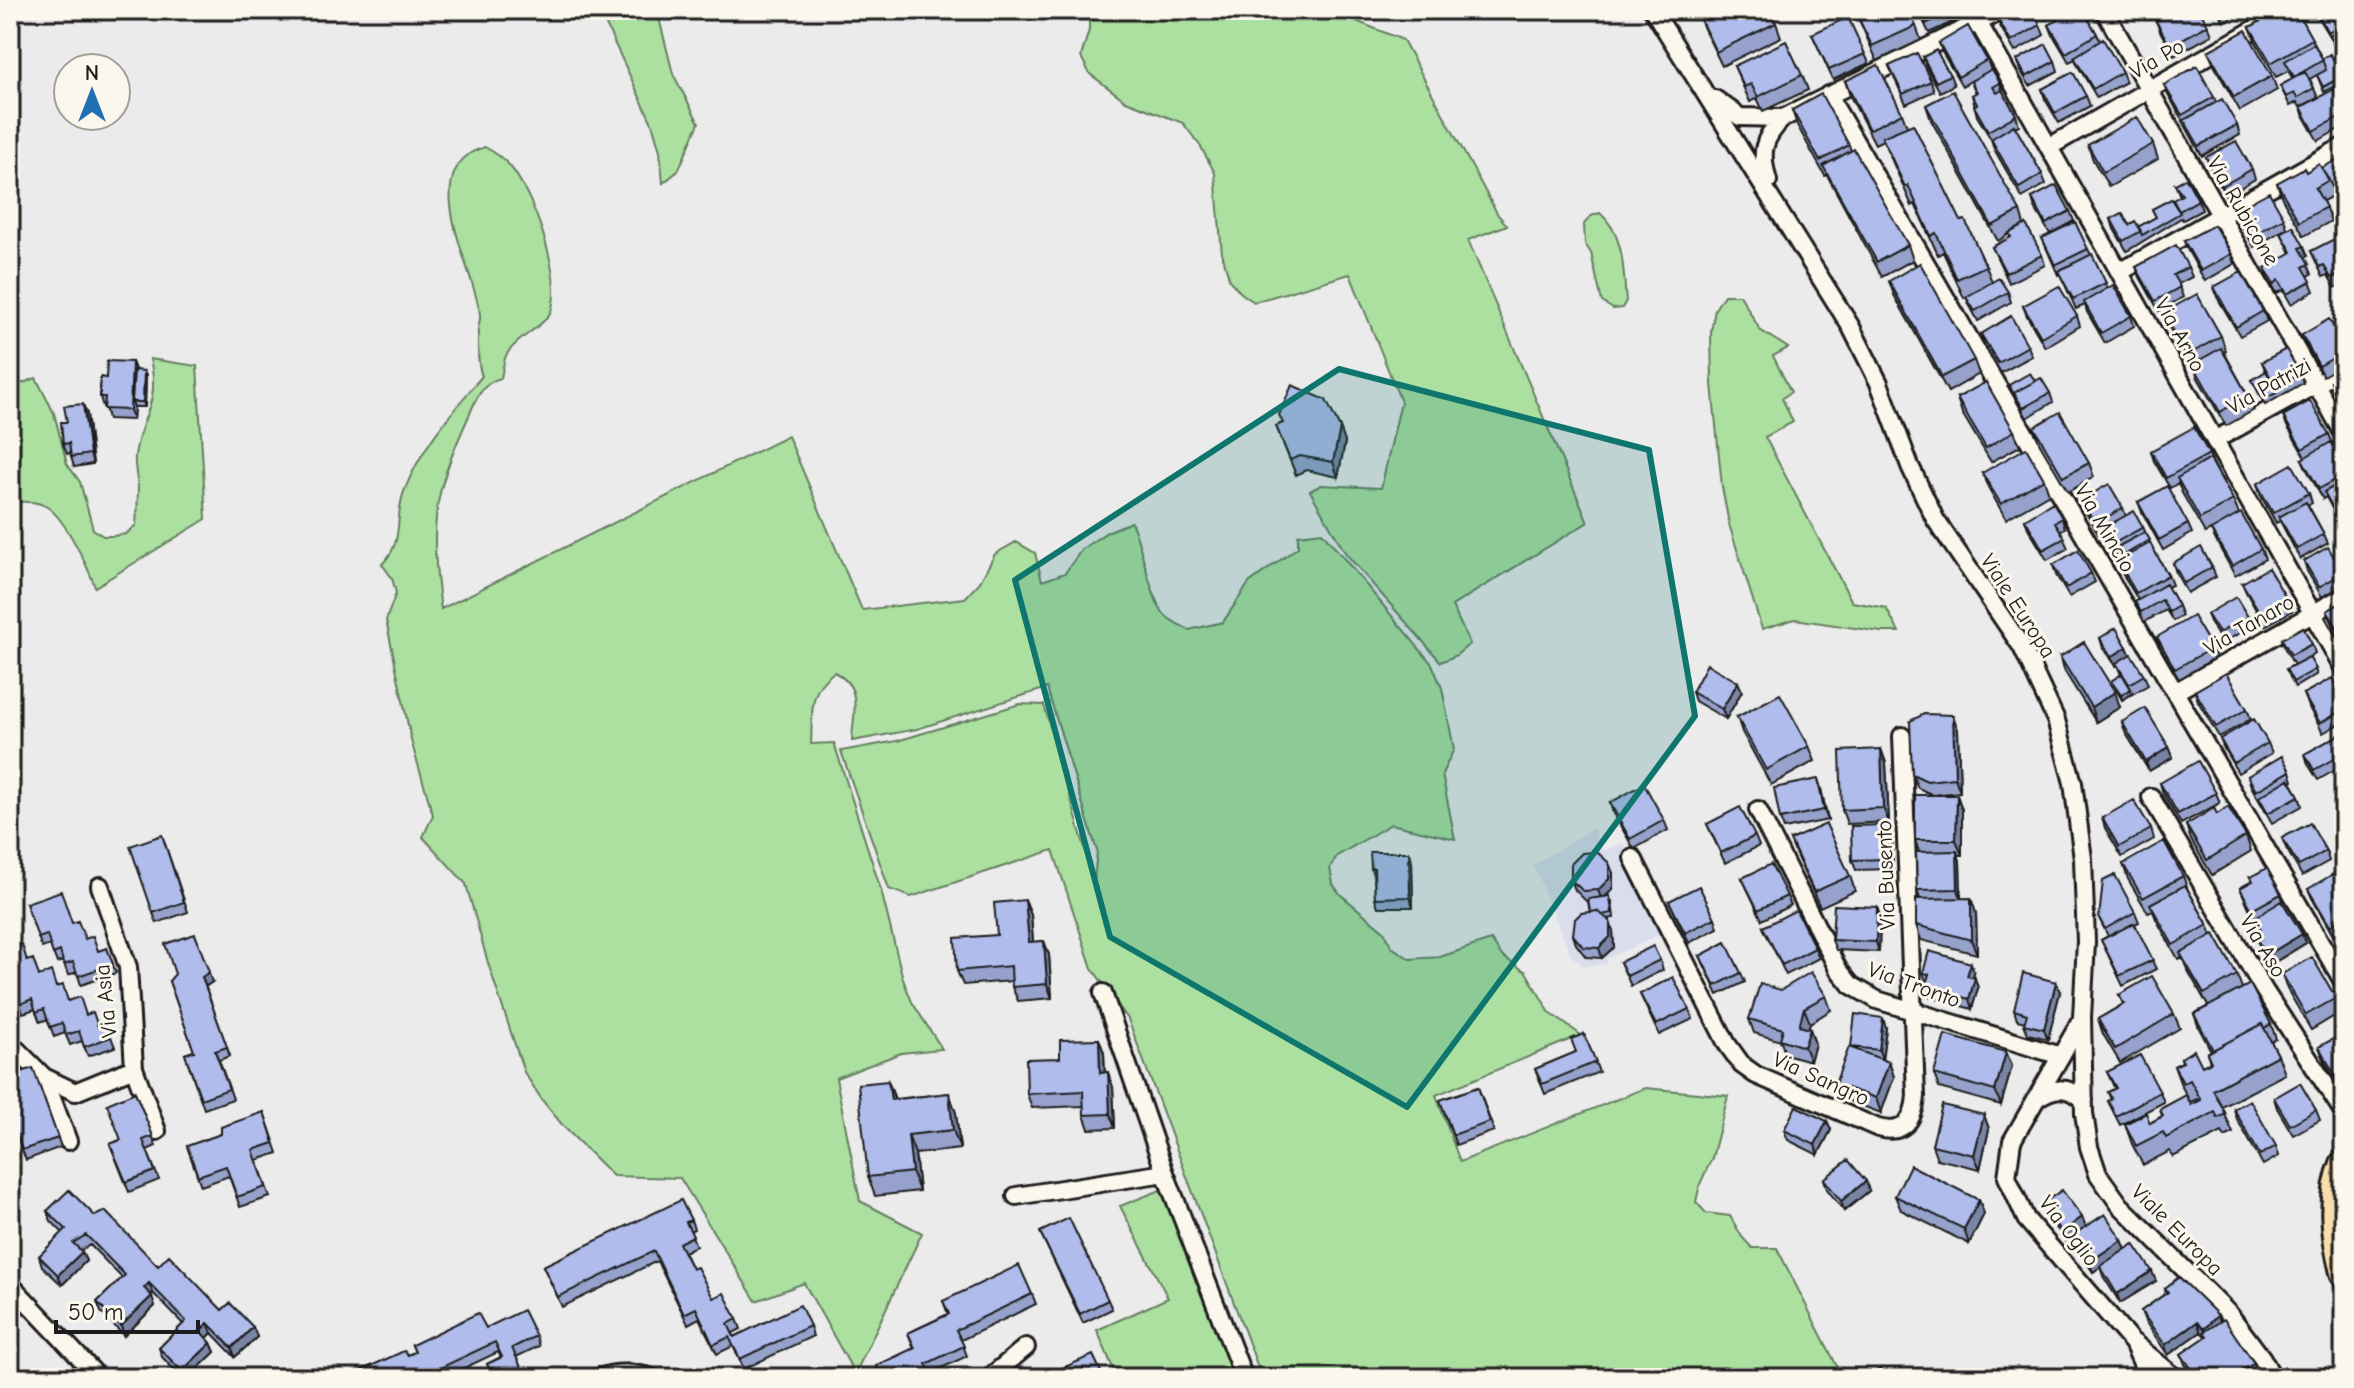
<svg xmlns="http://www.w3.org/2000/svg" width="2354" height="1388" viewBox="0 0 2354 1388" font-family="'Comic Neue',sans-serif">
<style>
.built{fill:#daddec}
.green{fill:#ace0a1;stroke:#647e5e;stroke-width:2}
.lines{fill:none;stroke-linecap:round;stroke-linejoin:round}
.minor-casing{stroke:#1c1c1c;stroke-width:22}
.primary-casing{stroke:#1c1c1c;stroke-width:32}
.minor{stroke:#fbf7ec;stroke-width:16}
.primary{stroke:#faddab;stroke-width:26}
.wall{fill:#96a2cb;stroke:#1c1c1c;stroke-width:2}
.shaded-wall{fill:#7a84a5;stroke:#1c1c1c;stroke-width:2}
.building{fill:#afbcec;stroke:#1c1c1c;stroke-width:2}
.marked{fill:#0f766e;fill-opacity:0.2;stroke:#0f766e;stroke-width:6;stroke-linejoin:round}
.labels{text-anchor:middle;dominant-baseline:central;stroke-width:6;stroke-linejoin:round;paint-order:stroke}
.street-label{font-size:22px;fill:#1c1c1c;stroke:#fbf7ec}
</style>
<rect width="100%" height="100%" fill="#ecebec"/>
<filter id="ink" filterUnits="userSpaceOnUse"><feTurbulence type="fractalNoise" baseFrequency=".0125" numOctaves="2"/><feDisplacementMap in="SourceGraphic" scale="16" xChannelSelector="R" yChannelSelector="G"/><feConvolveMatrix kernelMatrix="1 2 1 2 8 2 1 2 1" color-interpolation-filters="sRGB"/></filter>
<g filter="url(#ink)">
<path class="built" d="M1593,828L1603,851L1623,843L1665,932L1607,959V964L1583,966L1571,955L1533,865Z"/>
<path class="green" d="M599,10H657L673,74L699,123L678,171L663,183L660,151L652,123Z
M1083,10H1329L1403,40L1498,215L1507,225L1468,240L1588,522L1452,606L1470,644L1455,656L1441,662L1346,554L1310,491L1321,485L1381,488L1401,402L1350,274L1254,302L1241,293L1230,281L1222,254L1215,173L1201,147L1183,123L1126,101L1090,74L1081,57L1089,30V15Z
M485,147C494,152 502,157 509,165C532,191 564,278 551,311C545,326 517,337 507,354C503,360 503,370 501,378C482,382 475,401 468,418C457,442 446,468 440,493C431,530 436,572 441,609L788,436L862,610L965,598L980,582L995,554L1016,542L1035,553L1042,581L1065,573L1082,549L1107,532L1131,522C1143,545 1150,603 1167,617C1173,622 1182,626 1189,630L1223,622L1249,583L1298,547V535L1322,532L1432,664L1442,688L1454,749L1442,774L1455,839L1391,824L1337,856L1330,868L1333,884L1340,894L1384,931L1392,947L1410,959L1440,957L1491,940L1502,956L1526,972L1550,1013L1581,1035L1436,1095L1460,1162L1645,1088L1728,1096L1712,1158L1700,1184L1696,1202L1706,1213L1730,1216L1742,1237L1752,1248H1777L1843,1378H1262L1128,1019L1092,968L1053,850L911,897L889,889L841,751L897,741L1020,704L1044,705L1094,880L1097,851L1047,688L917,729L852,741C853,712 864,687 834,672C807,691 813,713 811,744L834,743L881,890L903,979L912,1002L942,1049L901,1053L836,1078L860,1201L922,1233L855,1374L804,1283L756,1301L680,1178L613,1176L564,1127L542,1100L524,1072L488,963L466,884L423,837L433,815L412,744L386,620L396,593L392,578L382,564C406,541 393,516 405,489C422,446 453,411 482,376C477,364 478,347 478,333C477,327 481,321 480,315C476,274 424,187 468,155C472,151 479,149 485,147Z
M1600,213C1625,235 1623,270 1626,301L1622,308L1613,309L1602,302L1591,253L1585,244L1584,224L1591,216Z
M1724,295H1740L1760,330L1788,348L1773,356L1791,392L1782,398L1793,422L1765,437L1852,602L1886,608L1899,632H1881L1795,619L1762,629L1729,524L1722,487L1712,384L1711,332L1715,309Z
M150,359L197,366L206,519L95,587C88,567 65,518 47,507C37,500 22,502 10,502V388L36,378L54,413L67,464L80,482L93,529L103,536H113L126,534L136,525C137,512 138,500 138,487C137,477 134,466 135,456C140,415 161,405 150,359Z
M1163,1189L1236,1378H1117L1097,1330L1168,1298L1120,1206Z"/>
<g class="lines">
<defs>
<path id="minor" d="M1653,10L1851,327L1879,383L1910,466L1935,519L2022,647L2056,720L2073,783L2083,859L2086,942L2082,1017L2084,1113L2089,1147L2098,1174L2120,1205L2230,1315L2262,1358L2273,1378
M2104,10L2344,434
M1978,22L2344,669
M1828,95L2344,983
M1715,99L1740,117L1783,118
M2049,147L2288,10
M1768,181C1760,153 1762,139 1783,118L2003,10
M2120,272L2344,146
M2215,440L2344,369
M2175,692L2344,596
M2151,797L2264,990L2344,1113
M1758,810L1838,969L1851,985L1877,1000L2061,1056
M1633,858L1727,1044L1742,1065L1756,1075L1878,1128C1903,1135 1914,1121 1916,1096L1902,736
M1103,993L1165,1173
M2082,1019L2012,1141L2007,1177L2026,1219L2133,1343L2142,1363L2144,1378
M10,1043L44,1077L75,1092L134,1068L128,967L100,886
M134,1068L157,1131
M44,1077L68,1141
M2036,1099C2053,1087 2067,1085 2084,1100
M1016,1196L1165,1173L1244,1378
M10,1284L99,1378
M2134,1343L2176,1378
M600,1378C616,1371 637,1373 652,1378
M989,1378L1026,1347"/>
<path id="primary" d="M2344,1164C2330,1198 2335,1236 2344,1272"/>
</defs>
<use href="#minor" class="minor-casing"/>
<use href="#primary" class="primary-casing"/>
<use href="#minor" class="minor"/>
<use href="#primary" class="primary"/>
</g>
<path class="wall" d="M1815,10H1827L1817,14Z
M1918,10H1959L1961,18L1929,33Z
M2041,10H2083L2097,34L2100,41L2122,72L2126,82L2097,98L2078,66L2075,59L2069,62L2053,35L2049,25L2059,19L2056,13L2046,19Z
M2217,10H2231L2234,16L2224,22Z
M2233,10H2245L2236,15Z
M2313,10H2344V64L2332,41Z
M1856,13L1916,26L1921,40L1877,61Z
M1996,16L2040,25L2044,35L2015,52L2000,26Z
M1699,17L1776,23L1781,37L1722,66L1705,31Z
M2156,21L2208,25L2212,35L2174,56L2160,31Z
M2250,27L2312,39L2322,59L2343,76L2344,81L2324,92L2317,75L2310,79L2318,98L2300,107L2297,102L2290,106L2280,86L2293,79L2288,71L2276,77L2256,42Z
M1812,34L1865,54L1869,63L1833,80Z
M1939,43L1987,60L1991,70L2000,83L2003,92L2016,115L2019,125L2015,127L2042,174L2046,184L2022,198L1994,149L1991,139L1977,116L1972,95L1976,93L1971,81L1962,86L1942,52Z
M2208,51L2272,76L2277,90L2240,111L2214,65Z
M1923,57L1950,75L1954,85L1940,92L1926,67Z
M2017,60L2055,61L2058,71L2030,86L2020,70Z
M1734,66L1802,75L1808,90L1763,111L1757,98L1750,102Z
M1889,66L1931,81L1934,91L1906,104Z
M1845,81L1902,113L1907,126L1986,266L1992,282L2008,292L2011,302L1978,321L1970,306L1966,297L1964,298L1943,252L1938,255L1915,204L1912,206L1883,140L1875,144L1850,96Z
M2164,85L2214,97L2216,102L2237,125L2240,135L2202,156L2168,94Z
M2042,89L2086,96L2090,106L2059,123L2045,99Z
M1926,105L2020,211L2024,225L2042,255L2045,265L2009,283L1992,247L2011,238L2009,234L1998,241L1931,120Z
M2344,106V126L2318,141L2304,117L2301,107Z
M1792,110L1849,145L1851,151L1908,245L1913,260L1882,277L1827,175L1825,176L1797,125Z
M2153,144L2158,159L2109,187L2093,160L2088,145Z
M2206,157L2252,169L2255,179L2226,196L2210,167Z
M2344,165V213L2334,195L2323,201L2331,221L2304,236L2282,198L2277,183L2306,172Z
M2175,184L2198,200L2202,210L2183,220L2181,218L2127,251L2114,229L2111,219L2138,227L2156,217L2152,209L2175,205L2180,196Z
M2032,198L2070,211L2074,221L2050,234L2035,208Z
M2235,211L2284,218L2287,228L2254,247L2239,221Z
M2281,233L2304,246L2308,256L2305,257L2312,274L2308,276L2314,291L2291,304L2283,290L2277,293L2268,278L2265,268L2291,253Z
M2042,238L2088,249L2108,288L2131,316L2134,326L2105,343L2087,312L2085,305L2076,309L2060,274L2058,275Z
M2344,238V283L2335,288L2328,275L2323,277L2311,251Z
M2184,241L2231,254L2234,264L2205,281L2188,251Z
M2136,267H2188L2192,277L2178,284L2183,297L2159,311L2140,277Z
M1889,281L1974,360L1979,374L1948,392L1894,295Z
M2214,287L2263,311L2267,321L2240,336L2217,297Z
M2023,306L2077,316L2080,326L2045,347L2027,316Z
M2163,313L2221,336L2226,351L2224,352L2248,396L2254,410L2226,426L2198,378L2195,369L2193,370L2169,327Z
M2344,327V364L2323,376L2305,344L2302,335L2336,331Z
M1981,334L2028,346L2032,356L2001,373L1984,344Z
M132,362L135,370L146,376L145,407H134L133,420L108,419L105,407H103L100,397L106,378Z
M2262,362L2300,373L2303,383L2265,405L2252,380L2266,372Z
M2344,373V409L2336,395L2331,381Z
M2035,381L2050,393L2053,402L2027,418L2009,385Z
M1957,398L2014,431L2020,446L1991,462L1962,413Z
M87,414L93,464L74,467L70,453L67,454L63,444L67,422Z
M2283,416L2329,434L2332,442L2344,464V531L2326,497L2323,499L2306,468L2302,459L2305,457L2287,426Z
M1282,423L1340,428L1345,442L1338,477L1306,470L1296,475L1276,426Z
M2034,427L2089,463L2094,477L2068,492L2039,442Z
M2151,451L2209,454L2213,463L2233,500L2239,514L2261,549L2265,559L2235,576L2215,539L2211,530L2205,533L2182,493L2178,483L2170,488L2154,461Z
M1982,473L2044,479L2049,494L2006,519L1988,487Z
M2257,484L2309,493L2312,503L2308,505L2324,534L2328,543L2300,559L2280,521L2276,523L2260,494Z
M2081,500L2123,508L2126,516L2143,527L2151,545L2168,575L2172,585L2167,587L2178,606L2182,616L2173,621L2166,610L2144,622L2135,602L2138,600L2121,571L2118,561L2125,557L2121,551L2115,555L2106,539L2103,531L2098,534L2084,509Z
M2138,502L2188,524L2192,533L2163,550L2142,512Z
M2062,518L2065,528L2060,531L2068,548L2047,560L2028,528L2025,519Z
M2304,561L2343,573L2344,585L2322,597L2307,571Z
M2173,563L2212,567L2216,577L2187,593L2176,573Z
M2053,565L2091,573L2095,582L2069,597L2056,575Z
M2242,583L2288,601L2292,611L2265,626L2246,592Z
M2344,601V635L2340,637L2331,620L2327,611Z
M2207,614L2248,617L2251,627L2222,643L2211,624Z
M2157,637L2212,648L2216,657L2179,679L2160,647Z
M2100,638L2127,647L2130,655L2144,675L2148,685L2122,700L2111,681L2121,675L2117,665L2115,666L2103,648Z
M2282,639L2312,644L2315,653L2309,657L2317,674L2295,687L2286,669L2294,665L2285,649Z
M2060,657L2120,707L2096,722L2065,672Z
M1742,691L1726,719L1695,701L1692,692Z
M2195,691L2247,709L2251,719L2219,737L2198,701Z
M2303,694L2344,701V721L2323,733L2307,704Z
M1737,717L1809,746L1815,761L1771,785L1742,732Z
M2122,722L2169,747L2173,757L2149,771L2125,732Z
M1958,730L1960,792L1933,795L1918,788L1912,774Z
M2344,732V765L2318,780L2308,764L2305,754Z
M2220,739L2268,743L2272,753L2238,773L2224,749Z
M1881,749L1886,763L1889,822L1847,824L1842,810Z
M2290,771L2293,781L2291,782L2299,796L2302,806L2272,823L2251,786L2248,776Z
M1818,779L1821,789L1828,820L1784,829L1780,819Z
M2160,783L2216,793L2220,803L2181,824L2163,793Z
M1957,795L1962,810V855H1958L1960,861L1961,899L1976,913L1977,954L1921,940L1916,925L1920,899L1917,890L1919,852L1915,840Z
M1610,803L1664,820L1668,830L1634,849L1613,813Z
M2217,814L2246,836L2251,851L2212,875L2191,840L2186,825Z
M2102,818L2151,829L2154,839L2122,857L2105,828Z
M1707,824L1755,836L1759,846L1725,863Z
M1888,825L1892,835L1893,869L1856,870L1852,860Z
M162,835L188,912L157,923L153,913Z
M2282,838L2326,851L2329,861L2302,876L2286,848Z
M1790,840L1850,876L1855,891L1820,907L1796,855Z
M1412,861L1413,907H1378L1375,898L1374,878L1371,868Z
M2123,864L2183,876L2188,890L2208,925L2212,935L2237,975L2242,988L2271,1024L2276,1039L2271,1042L2278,1055L2285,1074L2222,1107L2233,1133L2225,1137L2222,1132L2173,1157L2170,1151L2143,1165L2132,1144L2125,1124L2150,1123L2162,1116L2160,1109L2191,1105L2198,1101L2197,1099L2190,1102L2181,1085L2174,1066L2182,1062L2181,1058L2202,1066L2210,1062L2207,1053L2211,1051L2199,1028L2194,1014L2208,1006L2186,967L2182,957L2178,959L2156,919L2153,911L2148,913L2128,879Z
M1613,873V889L1605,897L1612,901L1614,918L1607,919L1613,931L1614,947L1602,958L1586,957L1576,944L1573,935L1590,912L1588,901H1586L1575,890L1571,880Z
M2250,877L2281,894L2284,904L2306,943L2270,965L2261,950L2257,940L2260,939L2257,931L2259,930L2240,888L2252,881Z
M1742,878L1787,896L1791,905L1762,920Z
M2344,880V955L2312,898L2308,889L2339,883Z
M1669,901L1715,918L1718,928L1689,943Z
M26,903L72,923L85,939L98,951L107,948L116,973L81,985L77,972L68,975L63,961L57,963L50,945L42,948Z
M1877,907L1880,917L1879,952L1836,950L1832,940Z
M2135,912L2139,922L2135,924L2156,969L2123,986L2101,940L2108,936L2099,918Z
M1031,915L1033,942L1044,941L1049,955L1052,998L1018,1001L1012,987V981L963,985L957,971L997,935Z
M1763,927L1815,948L1819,958L1786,975Z
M10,948L27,960L39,976L56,987L69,1001L99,1027L106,1024L115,1047L88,1056L82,1041L70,1045L65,1033L54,1037L48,1019L40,1022L35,1009L23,1013L19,1001L10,1004Z
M1700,956L1741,973L1745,982L1718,995Z
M1660,960L1663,970L1631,986L1620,962Z
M1923,973H1974L1973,978L1978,988L1972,1009L1929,997L1925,987L1926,982Z
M2282,974L2336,998L2341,1012L2311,1030L2287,989Z
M169,981L212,982L205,987L230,1056L219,1060L233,1099L204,1109L185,1054L194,1051Z
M2060,992L2048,1039L2028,1034L2024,1024L2025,1022L2017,1020L2014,1010Z
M1640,994L1689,1009L1693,1019L1659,1035Z
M2119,995L2174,1014L2180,1028L2120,1063L2103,1034L2098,1019L2123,1004Z
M1826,996L1831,1010L1810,1023L1808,1029H1810L1815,1044L1810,1061L1785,1054L1781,1041L1754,1033L1749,1019Z
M1886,1028L1882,1060L1889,1062L1894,1077L1881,1113L1841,1098L1835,1084L1852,1049L1851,1047Z
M2344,1033V1096L2325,1062L2319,1047Z
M1584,1034L1599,1072L1545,1094L1535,1069L1576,1052Z
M1099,1039L1104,1053L1105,1073L1113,1087L1115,1128L1089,1129L1084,1115V1106L1032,1108L1027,1094L1060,1058Z
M2006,1052L2012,1066L2001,1105L1939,1088L1934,1074Z
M33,1068L61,1147L26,1160L22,1150Z
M2107,1072L2160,1092L2164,1102L2120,1125L2108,1101L2111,1100L2108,1092L2115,1089Z
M888,1081L895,1099L949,1093L956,1113L960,1149L915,1154L919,1191L875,1196L868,1177Z
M1478,1087L1494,1131L1456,1145L1440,1100Z
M135,1092L156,1146L147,1150L159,1180L129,1192L110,1144L120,1140Z
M2274,1098L2316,1110L2320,1120L2293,1135L2277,1108Z
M2234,1109L2276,1146L2279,1156L2263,1165L2237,1119Z
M264,1112L278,1153L257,1160L270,1197L240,1207L229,1176L201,1186L187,1146L221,1134Z
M1984,1115L1989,1129L1980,1169L1937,1159L1932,1145Z
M1827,1121L1831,1130L1818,1155L1788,1140L1784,1130Z
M1824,1179L1869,1191L1844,1211L1827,1189Z
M1895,1196L1979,1200L1984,1214L1969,1244L1901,1210Z
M2042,1204L2082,1217L2086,1227L2122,1240L2126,1250L2156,1281L2120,1303L2103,1276L2100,1267L2093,1272L2075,1246L2072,1237L2066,1241L2046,1214Z
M47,1211L95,1216L158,1266L222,1310L257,1337L235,1357L212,1333L207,1338L211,1343L215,1352L188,1378H182L162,1357L159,1348L183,1324L153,1293L150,1295L155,1306L124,1336L101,1312L97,1302L122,1278L90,1245L81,1250L86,1261L62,1285L42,1266L39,1256L63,1233L51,1221Z
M691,1220L694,1229L690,1231L696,1246L684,1252L692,1269L713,1298L737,1319L741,1329L733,1333L734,1337L810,1326L813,1336L744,1369L733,1346L717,1354L699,1318L688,1324L657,1261L562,1307L543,1266Z
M1040,1232L1108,1300L1112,1309L1083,1323Z
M2165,1288L2220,1321L2254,1363L2258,1373L2250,1378H2194L2185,1364L2181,1354L2206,1337L2201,1332L2168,1355L2145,1321L2141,1311L2166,1293Z
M1032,1294L1036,1304L961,1340L967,1356L931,1373L933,1378H881L876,1366L914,1348L908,1333L948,1314L943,1301Z
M486,1328L536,1336L539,1346L516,1357L526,1378H493L487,1364L501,1357L498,1352L443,1378H350L415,1352L412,1345Z"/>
<path class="shaded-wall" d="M132,362L136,372L132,402L134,407L133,420L130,410Z
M144,371L146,376L145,407L143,402Z
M83,404L87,414L93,464L90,454Z
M1340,428L1345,442L1338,477L1333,462Z
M2127,647L2131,656L2115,666L2111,657Z
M1738,682L1742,691L1726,719L1722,709Z
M2131,689L2132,694L2122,700L2121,695Z
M2115,692L2120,707L2096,722L2091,707Z
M1953,715L1958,730L1960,792L1955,778Z
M2169,747L2173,757L2149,771L2146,762Z
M1881,749L1886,763L1889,822L1883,808Z
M1818,779L1821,789L1828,820L1824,810Z
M1957,795L1962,810V855L1956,840Z
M1888,825L1892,835L1893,869L1889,859Z
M1957,851L1960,861L1961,899L1958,889Z
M1409,852L1412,861L1413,907L1410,897Z
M1609,863L1613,873V889L1602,900L1598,890Z
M1971,898L1976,913L1977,954L1971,940Z
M1025,900L1031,915L1034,956L1029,942Z
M1877,907L1880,917L1879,952L1876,942Z
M1610,921L1613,931L1614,947L1602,958L1599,948Z
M195,934L212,982L205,987L230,1056L202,977Z
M2302,934L2306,943L2270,965L2267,955Z
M1044,941L1049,955L1052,998L1047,984Z
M1971,963L1974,973L1971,986L1967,976Z
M1975,978L1978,988L1972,1009L1969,999Z
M2056,982L2060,992L2048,1039L2044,1029Z
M1804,1008L1810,1023L1804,1040L1799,1026Z
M1883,1018L1886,1028L1882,1060L1879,1050Z
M1810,1029L1815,1044L1810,1061L1804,1047Z
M1099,1039L1104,1053L1105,1087L1100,1073Z
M2006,1052L2012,1066L2001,1105L1995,1091Z
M1889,1062L1894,1077L1881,1113L1876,1098Z
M1108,1072L1113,1087L1115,1128L1110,1114Z
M888,1081L895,1100H891Z
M949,1093L956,1113L960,1149L953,1130Z
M1984,1115L1989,1129L1980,1169L1974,1155Z
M1827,1121L1831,1130L1818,1155L1815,1145Z
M908,1135L915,1154L919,1191L912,1172Z
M1866,1181L1869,1191L1844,1211L1841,1201Z
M1979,1200L1984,1214L1969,1244L1964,1229Z
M2082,1217L2086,1227L2066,1241L2062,1232Z
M2122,1240L2126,1250L2093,1272L2089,1262Z
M82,1252L86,1261L62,1285L58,1275Z
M2152,1271L2156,1281L2120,1303L2117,1294Z
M149,1283L153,1293L147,1298L144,1288Z
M152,1296L155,1306L124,1336L121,1326Z
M2218,1315L2221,1325L2208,1338L2204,1329Z
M2197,1322L2201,1332L2168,1355L2165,1345Z
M208,1323L212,1333L204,1341L200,1331Z
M253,1327L257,1337L235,1357L232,1348Z
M211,1343L215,1352L188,1378H184L182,1371Z
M2254,1363L2258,1373L2250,1378H2232Z"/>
<path class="building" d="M1714,10H1770L1776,23L1716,52L1699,17Z
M1862,10H1908L1916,26L1872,46L1856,13Z
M1919,10H1953L1926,24Z
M2007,10H2032L2040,25L2011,42L1996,16Z
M2074,10H2083L2097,34L2066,53L2049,25Z
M2176,10H2200L2208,25L2170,46L2156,21Z
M2218,10H2231L2232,11L2222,17Z
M2281,10H2296L2312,39L2271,63L2250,27Z
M2315,10H2344V23L2328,32Z
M1848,17L1865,54L1829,70L1812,34Z
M1968,26L1987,60L1958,77L1939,43Z
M2344,27V61L2330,35Z
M2246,30L2272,76L2234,97L2208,51Z
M2103,39L2122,72L2093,89L2074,57Z
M1786,41L1802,75L1758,97L1751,84L1744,87L1734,66Z
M2046,44L2055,61L2026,77L2017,60Z
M2314,44L2323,60L2294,77L2285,61Z
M1936,50L1950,75L1936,82L1923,57Z
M1917,53L1931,81L1903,94L1889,66Z
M2330,54L2343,76L2323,87L2317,75L2326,70L2322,59Z
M1878,65L1902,113L1869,130L1845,81Z
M2197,66L2214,97L2182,115L2164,85Z
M1992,69L2000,83L1993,87L1997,93L2002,90L2016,115L1988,131L1974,106L1977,104L1972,95L1977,92L1971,81Z
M2073,72L2086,96L2055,113L2042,89Z
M2305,72L2314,88L2297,98L2294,93L2286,97L2280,86Z
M2334,89L2344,106V114L2314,131L2301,107Z
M1953,91L2020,211L1992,226L1926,105Z
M1821,94L1849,145L1820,161L1792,110Z
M2222,99L2237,125L2199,146L2184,120Z
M2137,117L2153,144L2103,172L2088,145Z
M1913,124L1961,221L1965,220L1986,266L1957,279L1936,233L1931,236L1908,185L1905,187L1882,137Z
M2014,125L2042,174L2019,188L1991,139Z
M2236,141L2252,169L2222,186L2206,157Z
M1854,149L1908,245L1877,262L1823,166Z
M2340,158L2344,165V204L2342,205L2322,168Z
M2319,164L2329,180L2315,188L2326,207L2299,222L2277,183L2304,168L2306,172Z
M2186,178L2198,200L2179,211L2173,200L2182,195L2175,184Z
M2056,185L2070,211L2046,224L2032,198Z
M2269,192L2284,218L2250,237L2235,211Z
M2171,199L2180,213L2142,235L2138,227L2156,217L2152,209Z
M2122,213L2129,225L2135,221L2141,231L2123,241L2111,219Z
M2075,222L2088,249L2055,265L2042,238Z
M2026,224L2042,255L2006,273L1992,247L2011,237L2009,233Z
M2214,225L2231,254L2201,271L2184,241Z
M2293,226L2304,246L2300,248L2309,264L2303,267L2311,281L2287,294L2279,280L2274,284L2265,268L2292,252L2281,233Z
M2342,235L2344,238V271L2331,278L2324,265L2319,267L2311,251Z
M2176,245L2188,267L2173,275L2180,287L2155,301L2136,267Z
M2092,254L2106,283L2073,299L2058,271Z
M1920,263L1974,360L1942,377L1889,281Z
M2241,272L2263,311L2236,327L2214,287Z
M1999,278L2008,292L1975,311L1966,297Z
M2113,285L2131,316L2101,333L2084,302Z
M2059,286L2077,316L2041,337L2023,306Z
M2197,294L2221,336L2188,355L2163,313Z
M2011,316L2028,346L1998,363L1981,334Z
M2329,319L2336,331L2344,327V352L2319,366L2302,335Z
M2221,348L2248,396L2220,412L2193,364Z
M2286,349L2300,373L2276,387L2262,362Z
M107,361L132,362L130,410L104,409L105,397H100V377L106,378Z
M134,370L144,371L143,402H132Z
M2266,371L2278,392L2263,400L2252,380Z
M2030,373L2035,381L2014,393L2016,398L2009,385Z
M2344,373V404L2331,381Z
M2041,378L2050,393L2023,408L2014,393Z
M1986,382L2014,431L1986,448L1957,398Z
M1292,385L1326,400L1340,428L1333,462L1300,456L1290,460L1276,426L1283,423L1279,415Z
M2310,401L2329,434L2302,449L2283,416Z
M83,404L90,454L71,457L69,443L63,444L61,422H67L64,406Z
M2060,412L2089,463L2063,477L2034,427Z
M2194,427L2209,454L2166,478L2151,451Z
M2331,442L2344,464V475L2319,489L2302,459Z
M2026,448L2044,479L2001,504L1982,473Z
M2210,459L2233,500L2200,519L2177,478Z
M2292,464L2309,493L2273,513L2257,484Z
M2344,481V522L2342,524L2324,492Z
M2109,484L2123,508L2095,524L2081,500Z
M2167,486L2188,524L2159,540L2138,502Z
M2053,502L2062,518L2055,522L2065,538L2043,550L2025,519Z
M2306,502L2324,534L2297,549L2279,517Z
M2134,511L2143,527L2111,545L2102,529Z
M2241,513L2261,549L2232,566L2211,530Z
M2145,532L2150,540L2124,555L2119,546Z
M2150,543L2168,575L2136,593L2118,561Z
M2201,547L2212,567L2184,583L2173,563Z
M2328,547L2343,573L2319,587L2304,561Z
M2078,550L2091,573L2066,588L2053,565Z
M2268,568L2288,601L2262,616L2242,583Z
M2166,584L2178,606L2169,612L2162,600L2141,612L2135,602Z
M2236,597L2248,617L2219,633L2207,614Z
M2344,601V623L2337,627L2327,611Z
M2193,616L2212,648L2175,669L2157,637Z
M2303,627L2312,644L2291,655L2282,639Z
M2116,628L2127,647L2111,657L2100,638Z
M2084,642L2115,692L2091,707L2060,657Z
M2131,654L2144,675L2129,684L2116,663Z
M2309,657L2316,669L2293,682L2286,669Z
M1707,664L1738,682L1722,709L1692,692Z
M2226,673L2247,709L2216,727L2195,691Z
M2122,674L2131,689L2121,695L2111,681Z
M2332,678L2344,701V710L2320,723L2303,694Z
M1780,694L1809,746L1766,770L1737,717Z
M2145,708L2169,747L2146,762L2122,722Z
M1924,714L1953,715L1955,778L1927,781L1912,774L1910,721Z
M2254,719L2268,743L2234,763L2220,739Z
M2344,732V753L2314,770L2305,754Z
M1881,749L1883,808L1842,810L1840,751Z
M2282,756L2290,771L2256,791L2248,776Z
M2198,761L2216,793L2178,814L2160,783Z
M1818,779L1824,810L1780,819L1774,788Z
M2289,779L2299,796L2268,813L2259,797Z
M1644,784L1664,820L1630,839L1610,803Z
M1915,795H1957L1956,840H1915Z
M2134,800L2151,829L2119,847L2102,818Z
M1740,807L1755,836L1721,853L1707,824Z
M2228,807L2246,836L2207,860L2186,825L2214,808L2217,814Z
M2310,823L2326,851L2299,866L2282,838Z
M1826,824L1850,876L1814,892L1790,840Z
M1888,825L1889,859L1852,860L1851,826Z
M2344,834V846L2339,837Z
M162,835L184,902L153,913L130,846Z
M2164,841L2183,876L2143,898L2123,864Z
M1957,851L1958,889L1917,890L1916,852Z
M1370,852H1409L1410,897L1375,898L1374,868H1371Z
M1597,852L1609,863V879L1598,890L1583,891L1571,880V864L1582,853Z
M1771,864L1787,896L1758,910L1742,878Z
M2267,868L2281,894L2252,910L2240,888L2253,881L2250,877Z
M2333,874L2339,883L2344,880V917L2330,926L2308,889Z
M2115,875L2135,912L2105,929L2099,918L2103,881Z
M2185,885L2208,925L2173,945L2150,904Z
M1699,886L1715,918L1685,933L1669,901Z
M61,891L72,923L78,921L85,939L93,936L98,951L107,948L113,964L78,976L73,962L64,965L60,951L53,954L47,935L38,938L26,903Z
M1610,896L1612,913L1602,915L1597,911L1590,912L1588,899Z
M1971,898V940L1916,925V899Z
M1025,900L1029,942L1044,941L1047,984L1012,987L1011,966L957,971L955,938L997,935L994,903Z
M2282,901L2302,934L2267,955L2257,940L2261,938L2257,931L2261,929L2254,918Z
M1834,905L1877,907L1876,942L1832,940Z
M1796,910L1815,948L1782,965L1763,927Z
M1597,911L1610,921V937L1599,948L1583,947L1573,935L1575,919L1581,913Z
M2344,918V950L2330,926Z
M2134,923L2153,960L2119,976L2101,940Z
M195,934L209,972L202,977L227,1047L215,1051L229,1089L201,1099L185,1054L194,1051L169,981L175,974L165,944Z
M2214,934L2237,975L2204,994L2180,953Z
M1726,942L1741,973L1715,986L1700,956Z
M22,944L27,961L33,959L39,976L51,971L56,987L63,985L68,1001L80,997L86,1015L93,1012L98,1027L106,1024L111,1037L84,1047L79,1031L66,1035L62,1023L50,1027L44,1009L36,1012L32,999L20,1004L15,991L10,993V948Z
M1653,946L1660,960L1627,976L1620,962Z
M1929,951L1971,963L1967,976L1975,978L1969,999L1925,987L1929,974L1923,973Z
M2312,957L2336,998L2306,1015L2282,974Z
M1811,972L1826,996L1804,1008L1799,1026L1810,1029L1804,1047L1780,1039L1783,1029L1749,1019L1760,984L1781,990Z
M2023,973L2056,982L2044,1029L2024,1024L2027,1014L2014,1010Z
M2152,976L2174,1014L2115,1049L2098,1019L2124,1004L2119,995Z
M1673,977L1689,1009L1656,1025L1640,994Z
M2250,984L2271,1024L2264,1028L2262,1024L2213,1050L2194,1014Z
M1855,1014L1883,1018L1879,1050L1851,1047Z
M2262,1024L2278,1055L2213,1090L2226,1114L2218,1118L2215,1112L2166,1138L2163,1132L2136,1146L2125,1124L2146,1113L2150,1123L2163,1116L2160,1109L2186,1095L2191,1105L2201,1100L2190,1080L2183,1083L2174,1066L2183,1062L2181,1058L2194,1050L2202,1066L2211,1062L2207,1053Z
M2344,1033V1091L2319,1047Z
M1584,1034L1596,1062L1542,1084L1535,1069L1576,1052L1571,1039Z
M1945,1035L2006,1052L1995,1091L1934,1074Z
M1099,1039L1100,1073L1108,1072L1110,1114L1084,1115L1083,1091L1027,1094L1026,1059L1060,1058V1040Z
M1849,1047L1889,1062L1876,1098L1835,1084Z
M2140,1055L2160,1092L2116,1116L2108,1101L2112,1099L2108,1092L2116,1088L2107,1072Z
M33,1068L58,1138L22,1150L10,1116V1076Z
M888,1081L891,1100L949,1093L953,1130L908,1135L912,1172L868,1177L858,1084Z
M2300,1083L2316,1110L2290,1125L2274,1098Z
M1478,1087L1490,1122L1453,1135L1440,1100Z
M135,1092L153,1136L143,1140L155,1171L126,1182L110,1144L121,1140L107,1104Z
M2250,1100L2276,1146L2260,1155L2234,1109Z
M1942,1105L1984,1115L1974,1155L1932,1145Z
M1796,1106L1827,1121L1815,1145L1784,1130Z
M264,1112L274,1143L253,1150L266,1187L237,1197L226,1166L198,1176L187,1146L221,1134V1127Z
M1848,1160L1866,1181L1841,1201L1824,1179Z
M1910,1165L1979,1200L1964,1229L1895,1196Z
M69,1190L95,1216L105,1211L158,1266L169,1255L222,1310L230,1303L253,1327L232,1348L208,1323L200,1331L211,1343L182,1371L159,1348L186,1321L149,1283L144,1288L152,1296L121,1326L97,1302L125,1275L86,1235L73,1243L82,1252L58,1275L39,1256L66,1229L47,1211Z
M2062,1190L2082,1217L2062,1232L2042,1204Z
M681,1200L691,1220L686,1222L693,1236L679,1243L692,1269L697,1267L713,1298L724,1293L737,1319L728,1324L734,1337L800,1305L810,1326L740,1359L729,1337L713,1345L696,1308L684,1314L654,1251L558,1297L543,1266Z
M2105,1214L2122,1240L2089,1262L2072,1236Z
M1069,1218L1108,1300L1080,1314L1040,1232Z
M2134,1244L2152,1271L2117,1294L2100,1266Z
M1019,1265L1032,1294L956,1330L964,1346L926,1364L933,1378H882L876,1366L915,1348L908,1333L949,1314L943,1301Z
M2179,1277L2218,1315L2204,1329L2197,1322L2165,1345L2141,1311L2168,1292L2165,1288Z
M523,1310L536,1336L512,1348L526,1378H494L487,1364L502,1357L495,1342L419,1378H350L349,1376L404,1351L408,1355L415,1352L412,1345L478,1313L486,1328Z
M2224,1319L2254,1363L2232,1378H2198L2181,1354L2207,1336L2204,1332Z
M1093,1355L1104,1378H1056L1053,1372Z
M599,1367L605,1378H578Z
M1880,1369L1885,1378H1865Z"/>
</g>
<path class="marked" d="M1339,369L1649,450L1695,716L1407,1107L1110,937L1015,580Z"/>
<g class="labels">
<g class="street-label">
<text transform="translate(2157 59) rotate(-30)">Via Po</text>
<text transform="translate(2243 211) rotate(60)">Via Rubicone</text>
<text transform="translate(2180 335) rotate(61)">Via Arno</text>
<text transform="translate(2269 386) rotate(-29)">Via Patrizi</text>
<text transform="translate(2105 528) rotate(60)">Via Mincio</text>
<text transform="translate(2018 606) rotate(57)">Viale Europa</text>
<text transform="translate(2249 625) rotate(-30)">Via Tanaro</text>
<text transform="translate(1886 875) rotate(-92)">Via Busento</text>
<text transform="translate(2263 946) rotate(59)">Via Aso</text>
<text transform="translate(1914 985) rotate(20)">Via Tronto</text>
<text transform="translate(106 1001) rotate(-96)">Via Asia</text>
<text transform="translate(1821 1079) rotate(24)">Via Sangro</text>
<text transform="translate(2177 1230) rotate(45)">Viale Europa</text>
<text transform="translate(2069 1231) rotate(52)">Via Oglio</text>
</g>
</g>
<rect width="2354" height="1388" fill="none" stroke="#fbf7ec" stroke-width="40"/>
<rect x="20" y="20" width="2314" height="1348" fill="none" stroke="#1c1c1c" stroke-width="3" filter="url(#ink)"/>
<g transform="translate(92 92)"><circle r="38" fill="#fbf7ec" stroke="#a29f99" stroke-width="2"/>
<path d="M0-6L14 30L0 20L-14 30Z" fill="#1f6fb2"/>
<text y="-12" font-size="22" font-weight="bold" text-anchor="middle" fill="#1c1c1c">N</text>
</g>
<path d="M56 1320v12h142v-12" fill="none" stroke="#1c1c1c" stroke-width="4"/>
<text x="68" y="1320" font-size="24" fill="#1c1c1c" stroke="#fbf7ec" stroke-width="6" paint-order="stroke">50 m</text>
</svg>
